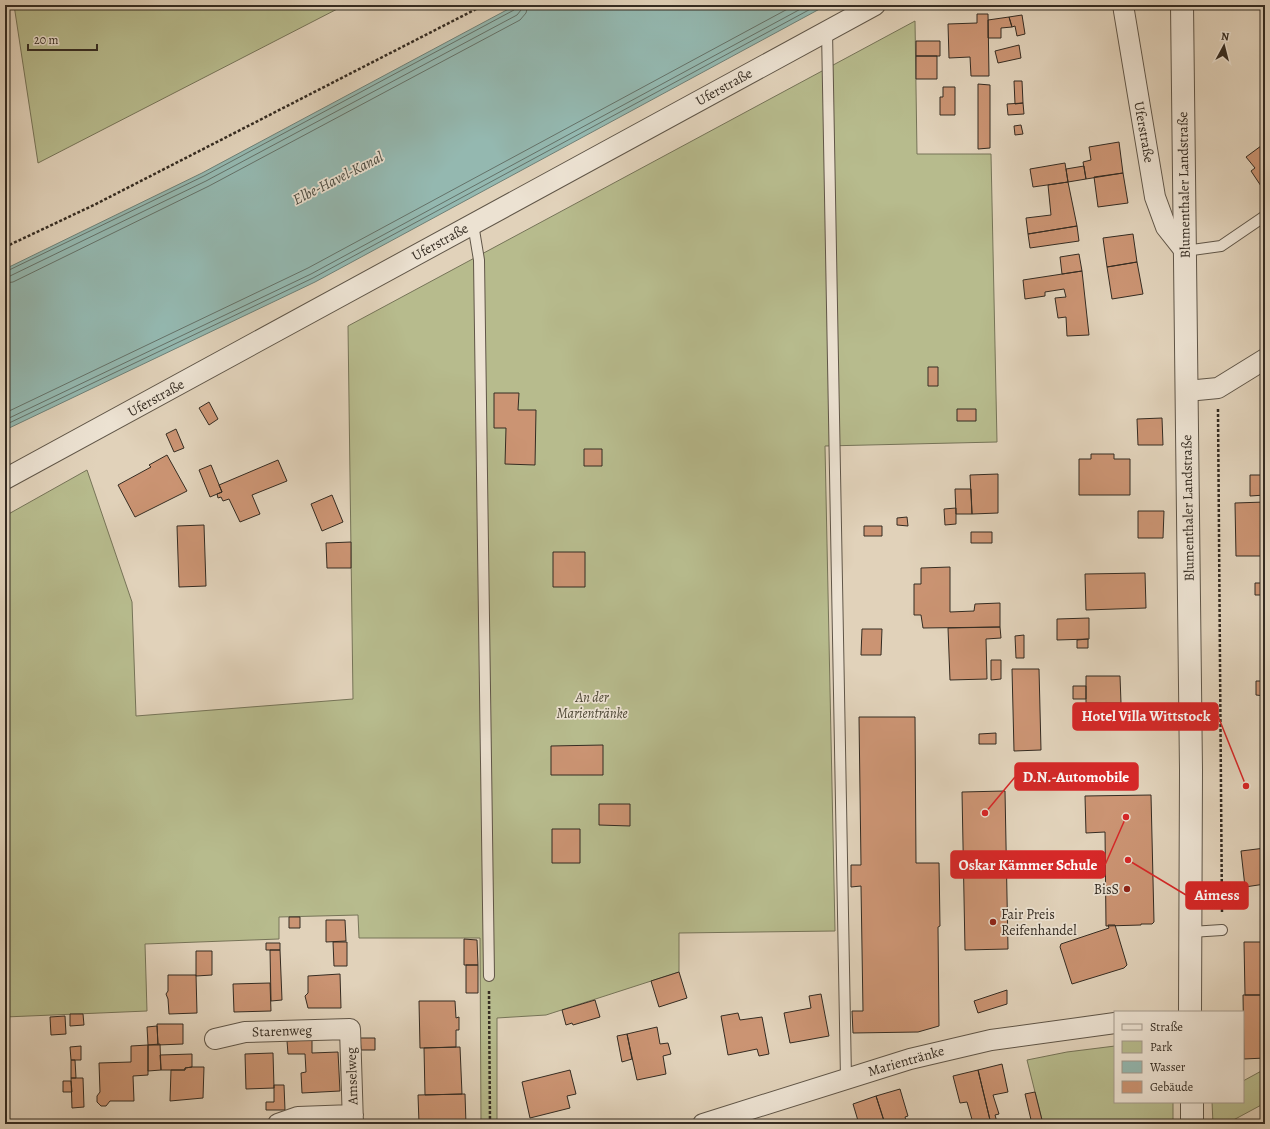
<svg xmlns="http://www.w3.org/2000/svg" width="1270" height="1129" viewBox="0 0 1270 1129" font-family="Alegreya,serif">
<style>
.green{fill:#b7bb8d;stroke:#767458}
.water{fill:#94b8b0;stroke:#6e8077}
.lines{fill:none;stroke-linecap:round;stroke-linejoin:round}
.shore{stroke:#647269;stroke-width:1}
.building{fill:#cb9473;stroke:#352c22}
.service-casing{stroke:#605648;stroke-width:12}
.minor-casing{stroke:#605648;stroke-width:22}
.tertiary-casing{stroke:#605648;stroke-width:24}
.path{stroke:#352c22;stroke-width:2.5;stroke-dasharray:3 2;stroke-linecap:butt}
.service{stroke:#ece2d2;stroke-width:10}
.minor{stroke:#ece2d2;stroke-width:20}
.tertiary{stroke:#ece2d2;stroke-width:22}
.poi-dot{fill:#8f2418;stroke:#ece2d2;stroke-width:1.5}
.labels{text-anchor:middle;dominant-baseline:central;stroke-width:3.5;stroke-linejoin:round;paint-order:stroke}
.street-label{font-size:14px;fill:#352c22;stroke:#ece2d2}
.park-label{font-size:14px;font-style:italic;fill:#4f4937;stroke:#ece2d2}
.poi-label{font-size:14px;fill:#352c22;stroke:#ece2d2;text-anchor:end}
.water-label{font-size:15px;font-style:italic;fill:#48483e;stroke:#ece2d2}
.leader{fill:none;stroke:#d62828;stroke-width:1.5}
.callout-dot{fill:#d62828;stroke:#ece2d2;stroke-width:1.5}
.callout{fill:#d62828;stroke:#d62828;stroke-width:1.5}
.callout-label{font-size:15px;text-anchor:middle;font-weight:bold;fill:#fff}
</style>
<rect width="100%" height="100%" fill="#e1d2ba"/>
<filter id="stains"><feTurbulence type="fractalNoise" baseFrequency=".005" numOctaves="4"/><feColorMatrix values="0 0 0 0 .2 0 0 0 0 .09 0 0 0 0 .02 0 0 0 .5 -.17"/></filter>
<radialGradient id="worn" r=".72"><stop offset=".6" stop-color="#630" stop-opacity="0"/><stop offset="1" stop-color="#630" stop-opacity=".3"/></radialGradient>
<path class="green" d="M14,5H345L38,163Z
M915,21L917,154H991L997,442L825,446L835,931L679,933V972L546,1015L497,1018V1124H481L480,938H359L358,915L279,917V939L145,944L147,1011L5,1017V516L87,470L132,602L136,716L353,699L348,326Z
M1115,1046V1102H1173V1124H1043L1027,1060L1067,1052Z
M1265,1069V1103L1226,1124H1213L1212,1102H1243V1081Z"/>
<path class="water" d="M516,5H827L315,282L5,430V269L202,173Z"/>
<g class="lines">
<path class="shore" d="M5,272L204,176L514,10L517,5
M5,277L10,276L206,181L517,15L521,10L522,5
M5,283L13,282L209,186L520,20L526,13L528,5
M5,413L308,268L795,5
M5,420L311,274L808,5
M5,425L313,278L818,5"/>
</g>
<path class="building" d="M977,14H988L989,76H971L970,57L949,58L948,24L977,23Z
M1022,15L1025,34L1017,36L1015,26L1012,27L1009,17Z
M1009,17L1012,27L1001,28V38H988V20Z
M916,41H940V56H916Z
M1019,45L1021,58L998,63L995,51Z
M916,56H937V79H916Z
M1014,81H1022L1023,103L1015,104Z
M978,84L990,85V148L978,149Z
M943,87H955V115H940V97H943Z
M1023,103L1024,114L1008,115L1007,104Z
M1021,125L1023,134L1015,135L1014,126Z
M1119,142L1123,173L1086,179L1083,162L1091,160L1089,147Z
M1265,143V184L1261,186L1251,171L1255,168L1246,157Z
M1065,163L1068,182L1033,187L1030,169Z
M1084,166L1086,179L1068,182L1066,169Z
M1123,173L1128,203L1098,207L1094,177Z
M1068,182L1077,226L1028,234L1026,218L1051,215L1048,185Z
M1077,226L1079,241L1030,248L1028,234Z
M1133,234L1137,262L1107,267L1103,238Z
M1079,254L1082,271L1062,274L1060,257Z
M1137,262L1143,294L1112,299L1107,267Z
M1082,271L1089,335L1067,336L1066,317L1058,318L1055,298L1066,297L1064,289L1045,292V296L1025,299L1023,280Z
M928,367H938V386H928Z
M494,393H519L518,410H536L535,465L505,464L506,428H494Z
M209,402L218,419L209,425L199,408Z
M957,409H976V421H957Z
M1162,418L1163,445H1138L1137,419Z
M176,429L184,448L174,452L166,434Z
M584,449H602V466H584Z
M1091,454H1114V459H1130V495H1079V459H1091Z
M167,455L187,491L135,517L118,485L151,467L149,465Z
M278,460L287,481L252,495L260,514L240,522L229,499L223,501L221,497L218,498L217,494L222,492L219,485Z
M211,465L222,492L210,497L199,470Z
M998,474V513L972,514L970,475Z
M1250,475H1265V495L1250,496Z
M955,489H971L972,514H956Z
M332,495L343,522L322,531L311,504Z
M1265,502V556H1236L1235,503Z
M956,508V524L945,525L944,509Z
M1138,511H1164L1163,538H1138Z
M907,517L908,526L897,525V518Z
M204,525L206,586L179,587L177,526Z
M864,526H882V536H864Z
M971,532H992V543H971Z
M351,542V568H327L326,543Z
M553,552H585V587H553Z
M950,567V612L974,611L975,604L1000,603V627L923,628L921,615H914V584H921V568Z
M1145,573L1146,608L1086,610L1085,574Z
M1255,583H1265V595H1255Z
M1089,618V639L1057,640V619Z
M1000,627L1001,638L986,639L987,679L950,680L948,628Z
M862,629H882L881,655H861Z
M1024,635V658H1016L1015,636Z
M1088,639V648H1077V640Z
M991,660H1001V679L991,680Z
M1012,669H1039L1041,750L1014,751Z
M1086,676H1120L1121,703H1086Z
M1263,678H1265V696L1256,695V681H1263Z
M1073,686H1086V699H1073Z
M859,717H915L916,863H939L940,926L938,927L939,1026L918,1032L853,1033L852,1011H863L861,886L851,887V865H861Z
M996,733V744H979V734Z
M603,745V775H551V746Z
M1005,791L1008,949L965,950L962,792Z
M1151,795L1154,922L1152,924H1141V925L1106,926L1105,832L1086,833L1085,796Z
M599,804H630V826L599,825Z
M552,829H580V863H552Z
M1265,848V884L1245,887L1241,851Z
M289,917H300V928H289Z
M326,920H345L346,941L326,942Z
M1108,925H1115L1127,965L1124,968L1072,984L1060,947L1061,944L1109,928Z
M464,939L477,940L478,965H464Z
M333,942H347V966H334Z
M1244,942H1265V995H1245Z
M266,943H280V950H266Z
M270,950H280L282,1000L271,1001Z
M196,951H212V975L196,976Z
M466,965H478V993H466Z
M679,972L687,998L659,1007L651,981Z
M340,974L341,1008H308L305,996L308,993V976Z
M168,975H196L197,1013L169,1014L168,999L166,994L168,991Z
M270,983L271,1011L234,1012L233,984Z
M1007,990V1004L978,1013L974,1001Z
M821,994L829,1036L790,1043L784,1013L811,1008L809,996Z
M1243,995H1265V1058L1244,1059Z
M595,1000L600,1017L573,1025L572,1023L566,1025L562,1010Z
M419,1001H455L456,1018L459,1017V1030H456V1047L420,1048Z
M738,1013L740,1020L762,1017L769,1054L759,1056L757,1049L728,1055L721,1016Z
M70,1014H83L84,1025L70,1026Z
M65,1016L66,1034L51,1035L50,1017Z
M157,1024H183V1044L158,1045Z
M157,1026L158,1045H148L147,1027Z
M657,1027L660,1044L668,1043L671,1054L663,1056L666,1074L637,1080L627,1034Z
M627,1034L632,1059L622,1062L617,1036Z
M360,1038H375V1050H361Z
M312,1040V1053L338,1052L340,1091L302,1093L301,1073L306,1072L305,1054H288L287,1041Z
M160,1044L161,1070L148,1071V1045Z
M148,1045V1075L133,1076L134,1101H110L106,1106H101L97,1102V1096L100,1092L99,1063L131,1062V1046Z
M81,1046V1060H71L70,1047Z
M460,1047L462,1094L425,1095L424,1048Z
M273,1053L274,1088L246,1089L245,1054Z
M192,1054V1067L185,1068V1070H161L160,1055Z
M71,1060H75L76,1078H71Z
M1002,1064L1008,1092L993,1095L999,1114L995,1115L997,1122L1007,1120L1008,1124H991L978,1070Z
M192,1067H204L203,1098L170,1101L171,1070H185V1068Z
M570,1070L576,1094L567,1096L570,1108L530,1118L522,1082Z
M978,1070L990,1120L973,1123L967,1102L960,1103L953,1076Z
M71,1078H83L84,1107L72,1108Z
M63,1081H71L72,1092H63Z
M274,1085H284L285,1110H266V1102H274Z
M900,1089L908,1116L905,1117L907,1124H885L876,1096Z
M1035,1092L1043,1124H1032L1025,1094Z
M465,1094L466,1124L419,1123L418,1095Z
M876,1096L885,1124H859L853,1104Z"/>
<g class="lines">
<defs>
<path id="service" d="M827,31L846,1079
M473,224L479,260L489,976
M1185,251L1221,246L1265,216
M1191,932L1222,930"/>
<path id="minor" d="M1123,5L1155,197L1166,227L1185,251
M1187,391L1218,388L1265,359
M5,479L875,5
M215,1039L245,1032L350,1029L353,1124
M278,1124L298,1117L353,1115
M703,1124L910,1059L991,1040L1115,1023"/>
<path id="tertiary" d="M1182,5L1191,770L1190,1012
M1192,1102V1124"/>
</defs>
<use href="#service" class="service-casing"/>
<use href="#minor" class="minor-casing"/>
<use href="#tertiary" class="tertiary-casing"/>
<path class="path" d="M5,247L94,205L484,5
M1218,409L1222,914
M489,991L490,1124"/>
<use href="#service" class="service"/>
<use href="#minor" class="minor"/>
<use href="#tertiary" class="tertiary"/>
</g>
<g class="poi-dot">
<circle cx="1127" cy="889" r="4"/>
<circle cx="993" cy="922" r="4"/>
</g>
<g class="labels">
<g class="street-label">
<text transform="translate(724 87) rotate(-29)">Uferstraße</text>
<text transform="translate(1144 132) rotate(80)">Uferstraße</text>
<text transform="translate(1184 185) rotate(-91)">Blumenthaler Landstraße</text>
<text transform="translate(440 242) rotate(-29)">Uferstraße</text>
<text transform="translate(156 398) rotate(-29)">Uferstraße</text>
<text transform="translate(1188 508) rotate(-91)">Blumenthaler Landstraße</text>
<text transform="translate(282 1031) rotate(-2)">Starenweg</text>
<text transform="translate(906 1061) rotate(-16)">Marientränke</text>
<text transform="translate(352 1076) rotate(-92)">Amselweg</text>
</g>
<g class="park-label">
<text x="592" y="697">An der<tspan x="592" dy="16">Marientränke</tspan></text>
</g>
<g class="poi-label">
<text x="1119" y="889">BisS</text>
<text x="1001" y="914" text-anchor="start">Fair Preis<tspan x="1001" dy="16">Reifenhandel</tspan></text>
</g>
<g class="water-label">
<text transform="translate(338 178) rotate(-27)">Elbe-Havel-Kanal</text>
</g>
</g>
<path class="leader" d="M1246 786L1218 716M985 813L1015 777M1126 817L1105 865M1128 860L1186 895"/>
<g class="callout-dot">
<circle cx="1246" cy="786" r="4"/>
<circle cx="985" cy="813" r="4"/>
<circle cx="1126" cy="817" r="4"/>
<circle cx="1128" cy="860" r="4"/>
</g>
<g class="callout">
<rect x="1073" y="703" width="145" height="27" rx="4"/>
<rect x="1015" y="763" width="123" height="27" rx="4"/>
<rect x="951" y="851" width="154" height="27" rx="4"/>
<rect x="1186" y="882" width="62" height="27" rx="4"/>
</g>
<g class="callout-label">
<text x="1146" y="721">Hotel Villa Wittstock</text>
<text x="1076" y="782">D.N.-Automobile</text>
<text x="1028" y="870">Oskar Kämmer Schule</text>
<text x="1217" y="900">Aimess</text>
</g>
<rect width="1270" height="1129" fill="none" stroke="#e1d2ba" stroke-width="20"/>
<rect x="6" y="6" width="1258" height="1117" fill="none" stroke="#352c22" stroke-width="2"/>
<rect x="10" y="10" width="1250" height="1109" fill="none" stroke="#352c22"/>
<rect x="1114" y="1011" width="130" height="92" fill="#ece2d2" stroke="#a3998c"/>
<rect x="1122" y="1024" width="20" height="6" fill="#ece2d2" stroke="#a3998c"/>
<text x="1150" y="1031" font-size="12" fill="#352c22">Straße</text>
<rect x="1122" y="1041" width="20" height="12" fill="#b7bb8d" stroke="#a3998c"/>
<text x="1150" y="1051" font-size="12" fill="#352c22">Park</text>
<rect x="1122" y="1061" width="20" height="12" fill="#94b8b0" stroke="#a3998c"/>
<text x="1150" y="1071" font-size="12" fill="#352c22">Wasser</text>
<rect x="1122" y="1081" width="20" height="12" fill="#cb9473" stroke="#a3998c"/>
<text x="1150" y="1091" font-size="12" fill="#352c22">Gebäude</text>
<g transform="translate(1224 46) rotate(7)" stroke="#ece2d2" stroke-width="3" paint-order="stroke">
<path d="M0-3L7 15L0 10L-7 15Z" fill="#352c22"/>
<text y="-6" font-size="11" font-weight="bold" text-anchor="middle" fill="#352c22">N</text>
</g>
<path d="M28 44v6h69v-6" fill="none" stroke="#352c22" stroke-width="2"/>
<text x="34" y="44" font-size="12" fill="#352c22" stroke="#ece2d2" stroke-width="3" paint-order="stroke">20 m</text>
<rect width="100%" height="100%" filter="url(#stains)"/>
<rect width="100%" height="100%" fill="url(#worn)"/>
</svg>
